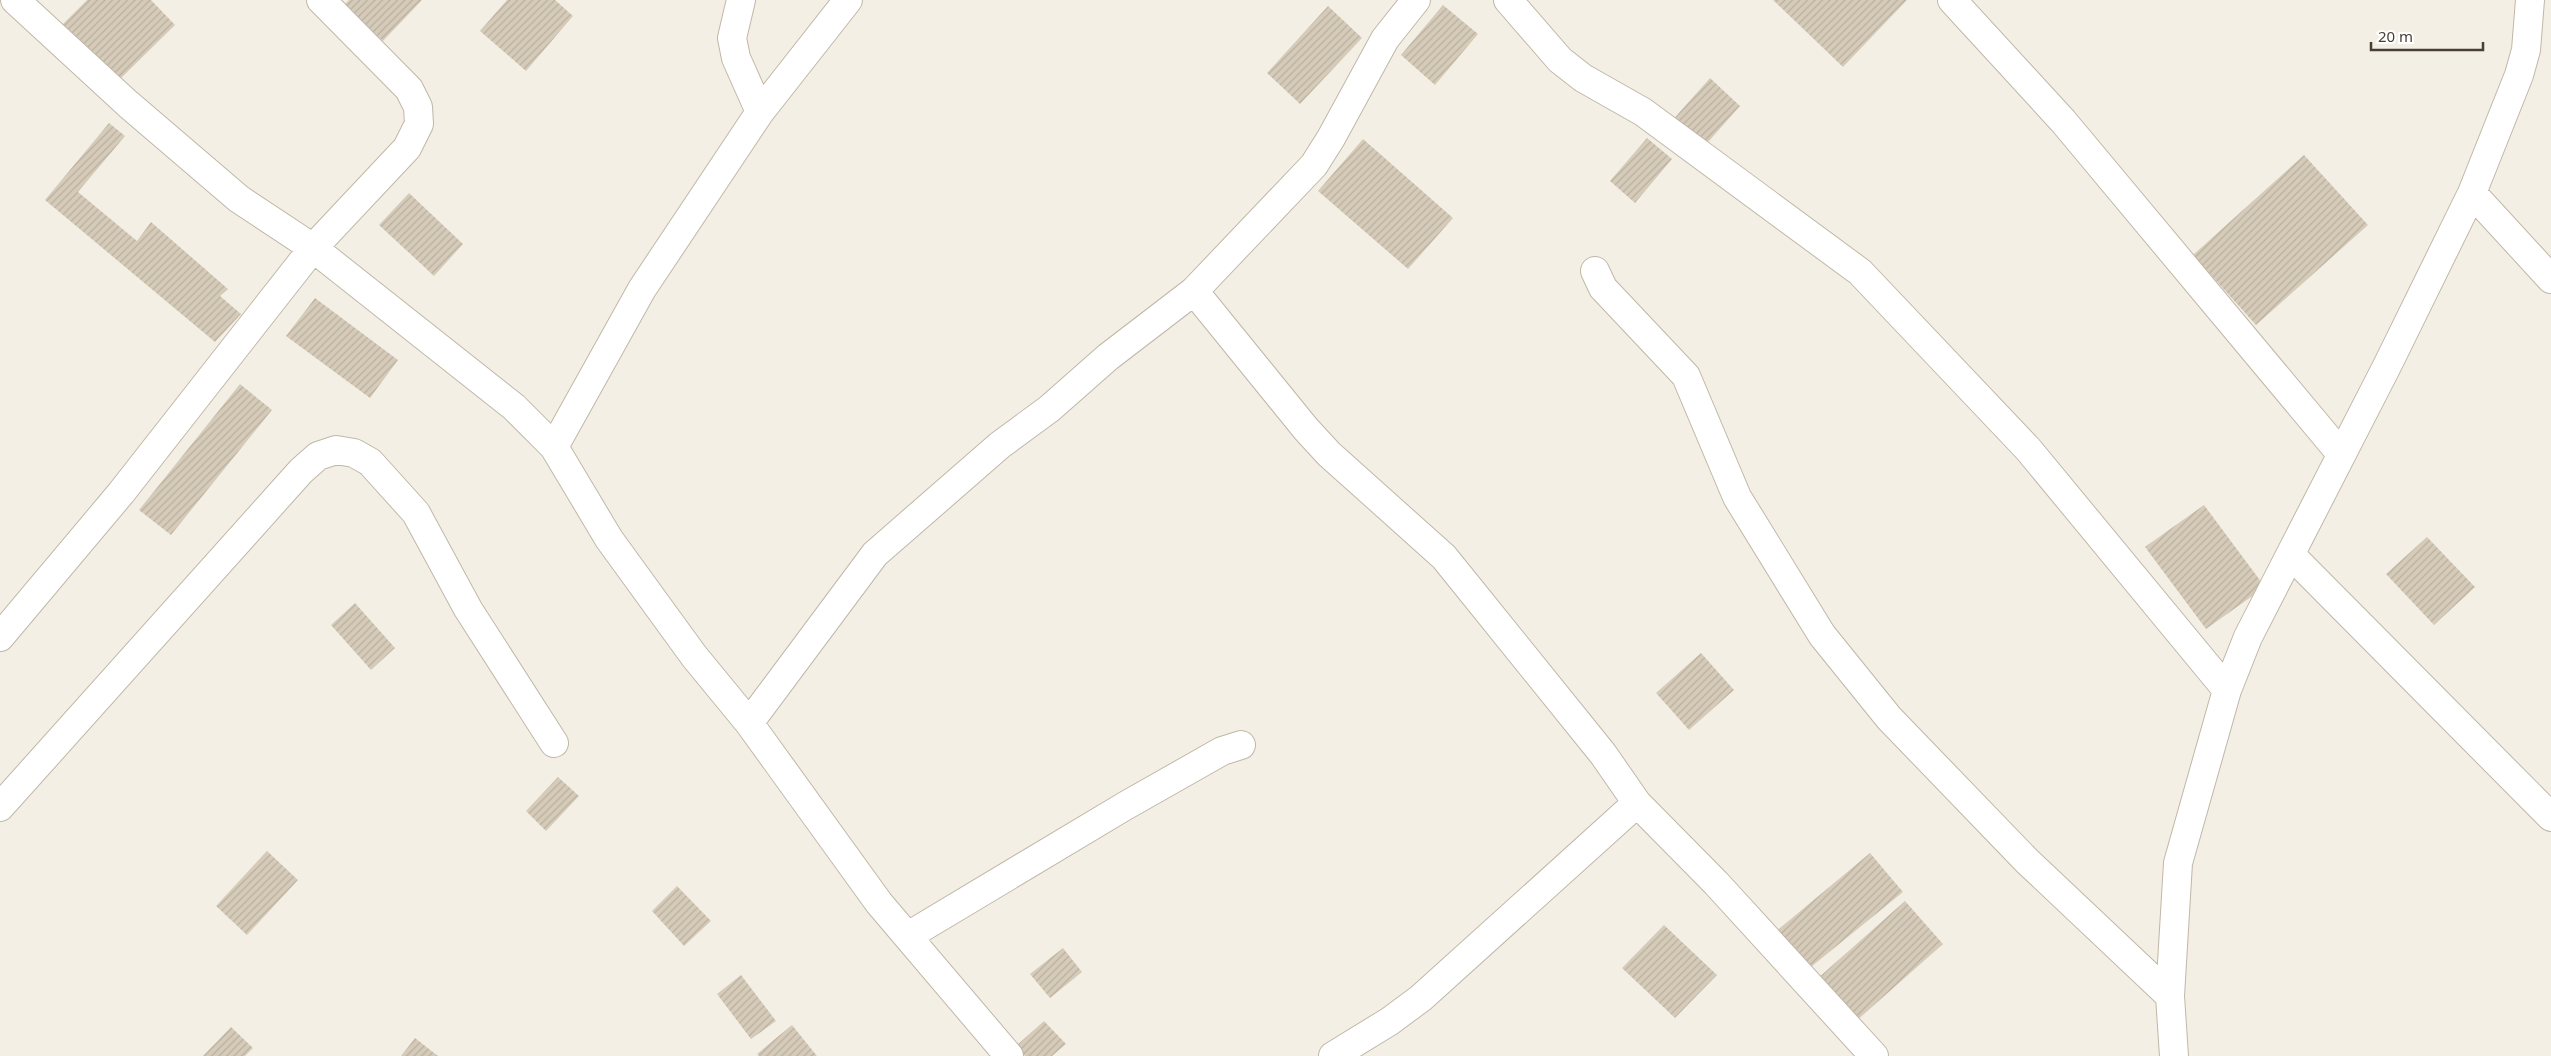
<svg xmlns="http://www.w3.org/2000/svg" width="2551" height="1056" viewBox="0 0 2551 1056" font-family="'Noto Sans',sans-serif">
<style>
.building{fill:url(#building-hatch)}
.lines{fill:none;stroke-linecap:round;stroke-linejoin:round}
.minor-casing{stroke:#c0b7a7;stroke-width:30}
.minor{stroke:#fff;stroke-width:28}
</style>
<defs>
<pattern id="building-hatch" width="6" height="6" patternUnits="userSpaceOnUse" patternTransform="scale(1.25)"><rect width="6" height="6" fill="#d6cbb9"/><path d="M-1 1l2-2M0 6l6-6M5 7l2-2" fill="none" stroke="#b9afa0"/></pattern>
</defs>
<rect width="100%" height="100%" fill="#f4efe5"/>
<path class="building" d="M87,0H151L175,25L118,81L62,25Z
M349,0H422L383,41L344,5Z
M507,0H555L573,16L526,71L480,31Z
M1773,0H1907L1843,67Z
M1443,5L1478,34L1435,85L1401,55Z
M1328,6L1362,38L1300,104L1267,73Z
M1710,78L1740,106L1701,150L1670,123Z
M109,123L125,136L78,192L137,241L151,222L228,289L220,296L241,314L215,342L45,200Z
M1647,138L1672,159L1635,203L1610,181Z
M1363,139L1453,218L1408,269L1318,191Z
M2304,155L2368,225L2256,325L2193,255Z
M409,193L463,244L434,276L379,225Z
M315,298L398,360L370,398L286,336Z
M240,384L272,410L171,535L139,510Z
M2204,505L2265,587L2206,629L2145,547Z
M2427,537L2475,587L2434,625L2386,574Z
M355,603L395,648L371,670L331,625Z
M1701,653L1734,690L1689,730L1656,693Z
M558,777L579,796L546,831L526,811Z
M267,851L298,880L247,935L216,906Z
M1870,853L1903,892L1806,971L1774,933Z
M677,886L711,921L684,946L652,911Z
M1905,901L1943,944L1855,1022L1817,979Z
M1664,925L1717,975L1675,1018L1622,968Z
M1063,948L1082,972L1050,998L1030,974Z
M741,975L776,1021L751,1039L717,994Z
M1044,1021L1066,1044L1052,1056H1025L1016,1046Z
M792,1025L817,1056H759L757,1054Z
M231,1027L253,1048L245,1056H203Z
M415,1038L438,1056H401Z"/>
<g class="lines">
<defs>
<path id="minor" d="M15,0L128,104L239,199L313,248L514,407L554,447L609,539L694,656L749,723L879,903L1009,1056
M741,0L732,38L736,58L760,112
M1508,0L1560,60L1583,78L1643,112L1860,272L2028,449L2227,690
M1952,0L2063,121L2341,454
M2472,193L2551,279
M1595,271L1603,288L1686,376L1737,497L1822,635L1889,718L2027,861L2170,996
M1194,291L1306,429L1329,454L1444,557L1603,754L1637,803L1716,883L1874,1056
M554,447L642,289L760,112L848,0
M2291,555L2551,817
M0,637L121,493L313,248L407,148L419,124L418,107L409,89L321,0
M749,723L875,554L1000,445L1049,409L1108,357L1194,291L1314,165L1331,138L1385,39L1416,0
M0,807L301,471L318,456L336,450L354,453L370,462L416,513L468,609L554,743
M908,936L1125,806L1222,751L1241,745
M1333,1056L1390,1021L1421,998L1637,803
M2174,1056L2170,996L2178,863L2227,690L2248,637L2387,366L2472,193L2519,75L2526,50L2530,0"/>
</defs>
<use href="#minor" class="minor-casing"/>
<use href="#minor" class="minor"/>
</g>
<path d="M2371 42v8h112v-8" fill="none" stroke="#473f34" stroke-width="2.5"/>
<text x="2378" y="42" font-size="15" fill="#473f34" stroke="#ffffff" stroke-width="4" paint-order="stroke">20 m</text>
</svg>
